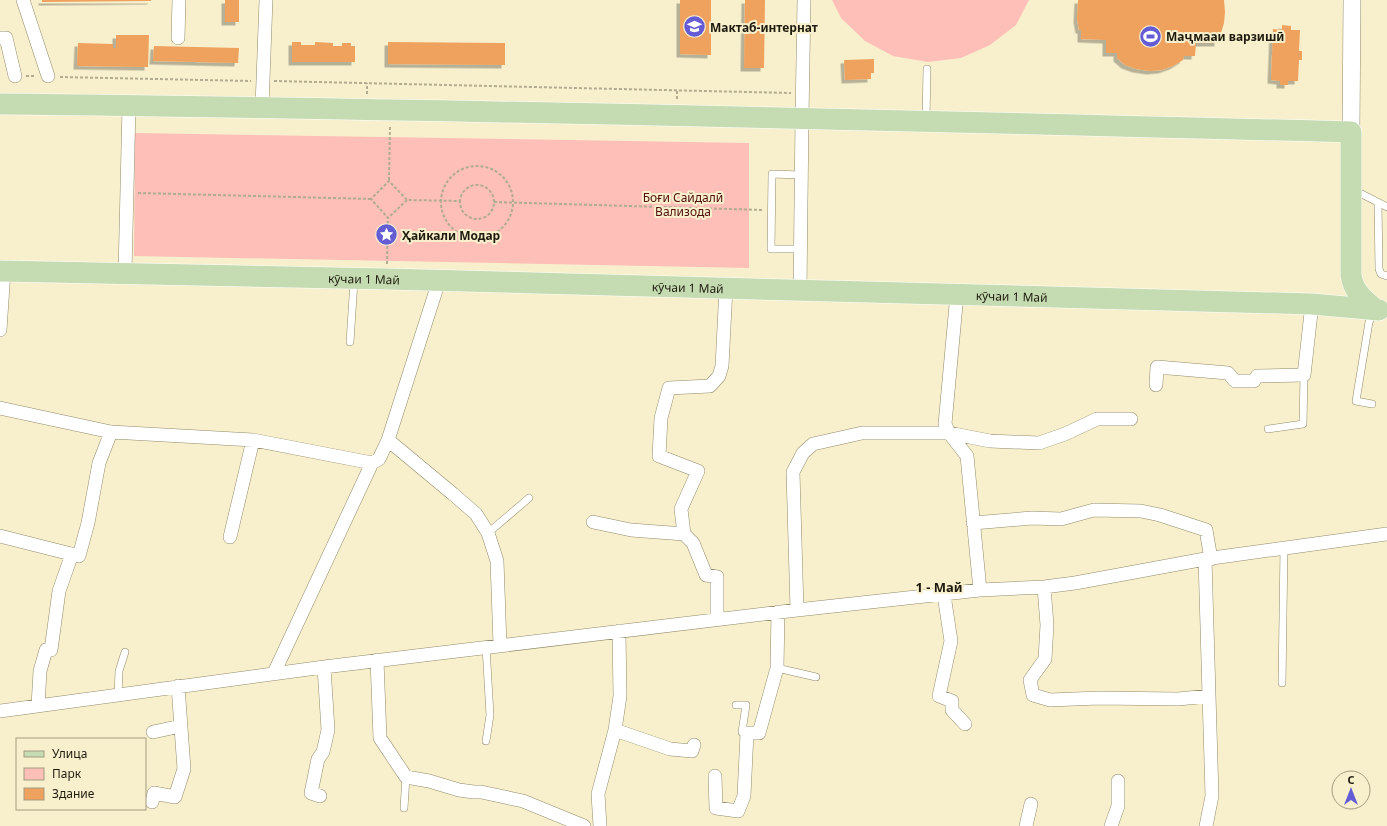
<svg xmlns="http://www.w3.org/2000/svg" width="1387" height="826" viewBox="0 0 1387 826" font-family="'Noto Sans',sans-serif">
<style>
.green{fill:#fdbfb8}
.building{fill:#efa25d;filter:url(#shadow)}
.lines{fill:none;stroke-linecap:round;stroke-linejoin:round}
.service-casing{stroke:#928a6a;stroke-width:8}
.minor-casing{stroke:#928a6a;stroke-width:14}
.tertiary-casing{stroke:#928a6a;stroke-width:18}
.primary-casing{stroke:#fff;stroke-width:22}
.path{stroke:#b1ab8f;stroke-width:2;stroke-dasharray:3 2;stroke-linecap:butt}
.service{stroke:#fff;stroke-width:7}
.minor{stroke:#fff;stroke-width:13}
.tertiary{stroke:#fff;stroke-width:17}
.primary{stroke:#c5dbb1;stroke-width:21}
.labels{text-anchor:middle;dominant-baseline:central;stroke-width:4;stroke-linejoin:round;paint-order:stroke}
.poi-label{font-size:12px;font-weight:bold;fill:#1e1b0e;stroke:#f8f0cd;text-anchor:start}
.park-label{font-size:12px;fill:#4e0f0e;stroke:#f8f0cd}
.street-label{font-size:12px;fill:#1e1b0e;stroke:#f8f0cd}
.neighbourhood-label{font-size:13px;font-weight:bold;fill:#1e1b0e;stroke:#f8f0cd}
</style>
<defs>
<filter id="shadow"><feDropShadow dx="-3.5" dy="3.5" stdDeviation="0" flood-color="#0004"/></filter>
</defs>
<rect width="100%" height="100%" fill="#f8f0cd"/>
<path class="green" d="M832,0H1029L1016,25L990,45L961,58L928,62L893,56L865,41L841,18Z
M135,133L749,143V268L134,256Z"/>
<path class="building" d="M42,0H151V1L42,2Z
M225,0H239V22H225Z
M680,0H711V55L680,54Z
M745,0H765L764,68H744Z
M1078,0H1224L1225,12L1224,23L1221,33H1218V43H1196L1195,56H1184L1183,60L1173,66L1162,70L1150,71L1136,69L1125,65L1117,58V53H1106V40L1081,39V30H1079L1077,19Z
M1282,25L1291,26V30H1300L1299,51H1302V60H1299L1298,81H1288V85H1280V81L1271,80L1273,29L1282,30Z
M116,35H149L148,67L77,66L78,43L113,44V48H116Z
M292,42H301V45H315V42L333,43V46H342V43H351V46H355V62H292Z
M388,42L505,43V65L388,64Z
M154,46L239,48L238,63L153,61Z
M874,59V73H871V79L845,80L844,60Z"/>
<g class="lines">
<defs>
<path id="service" d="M926,120L927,69
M1354,190L1387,207
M1378,203L1379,269L1381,274L1387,276
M801,249H771L772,174L801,175
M350,342L354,281
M1372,404L1356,401L1369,322L1374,311
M1268,429L1303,424L1304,375
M488,533L529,498
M777,668L816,677
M1282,683L1284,548
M118,695L119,671L125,652
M736,705H746L742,732H747
M486,741L490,715L486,647
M404,808L406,777"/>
<path id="minor" d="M23,0L48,76
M0,38H6L15,76
M178,38L179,0
M262,107L266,0
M125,273L129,105
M800,290L802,118L804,0
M957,294L945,424L949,433L967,456L980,590
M0,330L4,271
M1156,385L1157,367L1228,373L1235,381H1254L1257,376L1304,375L1312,304
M0,408L111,432L253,440L372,463
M388,440L453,494L476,514L488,533L497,561L500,645
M593,522L631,530L684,534
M973,523L1032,518L1061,519L1094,510L1141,511L1160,515L1206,530L1211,559
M0,536L79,556L88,523L99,463L111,432
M230,537L253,440
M1205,559L1212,796L1206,826
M1044,587L1047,625L1045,659L1030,680L1033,695L1050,700L1099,698L1178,699L1209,696
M944,595L951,641L939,696L952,701V710L965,724
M797,610L793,472L803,453L813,444L862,433H949L990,441L1039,443L1065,434L1097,419H1131
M717,619V577L706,575L693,543L684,534L681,509L698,471L659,456L661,418L669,388L710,386L719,376L722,366L726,288
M377,660L380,738L406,777L429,781L459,790L474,792H481L523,801L584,826
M274,673L372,463L379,459L388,440L439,281
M38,706L40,671L46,650H51L59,591L72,554
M0,711L324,667L797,610L980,590L1044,587L1075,583L1205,559L1387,534
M615,730L670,749L692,751L694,745
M153,732L181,726
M715,776L716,808L738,811L744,796L747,733H759L777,668L778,612
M320,796L311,793L318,759L323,752L328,730L324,667
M152,802L154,793L175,797L184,769L178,686
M600,826L598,794L615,730L620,696L619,631
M1026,826L1031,804
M1111,826L1118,806V781"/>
<path id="tertiary" d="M1351,132L1352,0"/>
<g id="primary">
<path d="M0,104C450,109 900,120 1351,132V275C1353,291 1363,299 1375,309"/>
<path id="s1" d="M0,271L387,279L1312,304L1379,310"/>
</g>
</defs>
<use href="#service" class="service-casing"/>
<use href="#minor" class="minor-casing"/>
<use href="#tertiary" class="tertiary-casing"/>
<use href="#primary" class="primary-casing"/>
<path class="path" d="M26,76H35
M60,77L251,81
M274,81L791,93
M367,94V83
M677,99V90
M441 202a36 36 0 1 1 72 0a36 36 0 1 1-72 0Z
M389,180L390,125
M460 202a17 17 0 1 1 34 0a17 17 0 1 1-34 0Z
M138,193L371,199
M407,200L388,218L371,199L389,181L407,200L460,201
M494,202L763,210
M387,264L388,218"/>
<use href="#service" class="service"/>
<use href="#minor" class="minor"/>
<use href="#tertiary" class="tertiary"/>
<use href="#primary" class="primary"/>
</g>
<defs>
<symbol id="school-disc" viewBox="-11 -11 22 22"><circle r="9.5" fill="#635cd5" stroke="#f8f0cd"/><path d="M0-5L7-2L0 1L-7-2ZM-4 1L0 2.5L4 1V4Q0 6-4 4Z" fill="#fff"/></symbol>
<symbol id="stadium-disc" viewBox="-11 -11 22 22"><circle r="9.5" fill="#635cd5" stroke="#f8f0cd"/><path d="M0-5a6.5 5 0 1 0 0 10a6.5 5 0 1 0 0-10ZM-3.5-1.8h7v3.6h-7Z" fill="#fff"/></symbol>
<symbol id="sight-disc" viewBox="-11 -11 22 22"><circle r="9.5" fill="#635cd5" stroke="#f8f0cd"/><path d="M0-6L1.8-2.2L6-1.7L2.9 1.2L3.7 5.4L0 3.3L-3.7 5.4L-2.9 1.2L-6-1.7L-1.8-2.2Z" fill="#fff"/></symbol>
</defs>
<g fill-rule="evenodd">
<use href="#school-disc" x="682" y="14" width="25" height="25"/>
<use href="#stadium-disc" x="1138" y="24" width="25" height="25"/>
<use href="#sight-disc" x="374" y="222" width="25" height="25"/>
</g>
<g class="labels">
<g class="poi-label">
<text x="710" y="27">Мактаб-интернат</text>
<text x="1166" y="36">Маҷмааи варзишӣ</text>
<text x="402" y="235">Ҳайкали Модар</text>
</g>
<g class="park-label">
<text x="683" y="197">Боғи Сайдалӣ<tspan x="683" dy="14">Вализода</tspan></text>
</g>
<g class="street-label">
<text stroke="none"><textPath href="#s1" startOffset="364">кӯчаи 1 Май</textPath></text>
<text stroke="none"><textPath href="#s1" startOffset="688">кӯчаи 1 Май</textPath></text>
<text stroke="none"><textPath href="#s1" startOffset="1012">кӯчаи 1 Май</textPath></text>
</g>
<g class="neighbourhood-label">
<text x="939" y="587">1 - Май</text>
</g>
</g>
<rect x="16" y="738" width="130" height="72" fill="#f8f0cd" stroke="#a19b81"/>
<rect x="24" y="751" width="20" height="6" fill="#c5dbb1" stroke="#a19b81"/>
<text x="52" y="758" font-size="12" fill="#1e1b0e">Улица</text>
<rect x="24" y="768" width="20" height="12" fill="#fdbfb8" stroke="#a19b81"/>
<text x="52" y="778" font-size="12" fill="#1e1b0e">Парк</text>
<rect x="24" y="788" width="20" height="12" fill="#efa25d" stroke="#a19b81"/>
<text x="52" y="798" font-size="12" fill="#1e1b0e">Здание</text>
<g transform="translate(1351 790)"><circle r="19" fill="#f8f0cd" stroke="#a19b81"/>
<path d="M0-3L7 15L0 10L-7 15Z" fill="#635cd5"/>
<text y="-6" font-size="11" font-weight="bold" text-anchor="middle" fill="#1e1b0e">С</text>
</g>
</svg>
